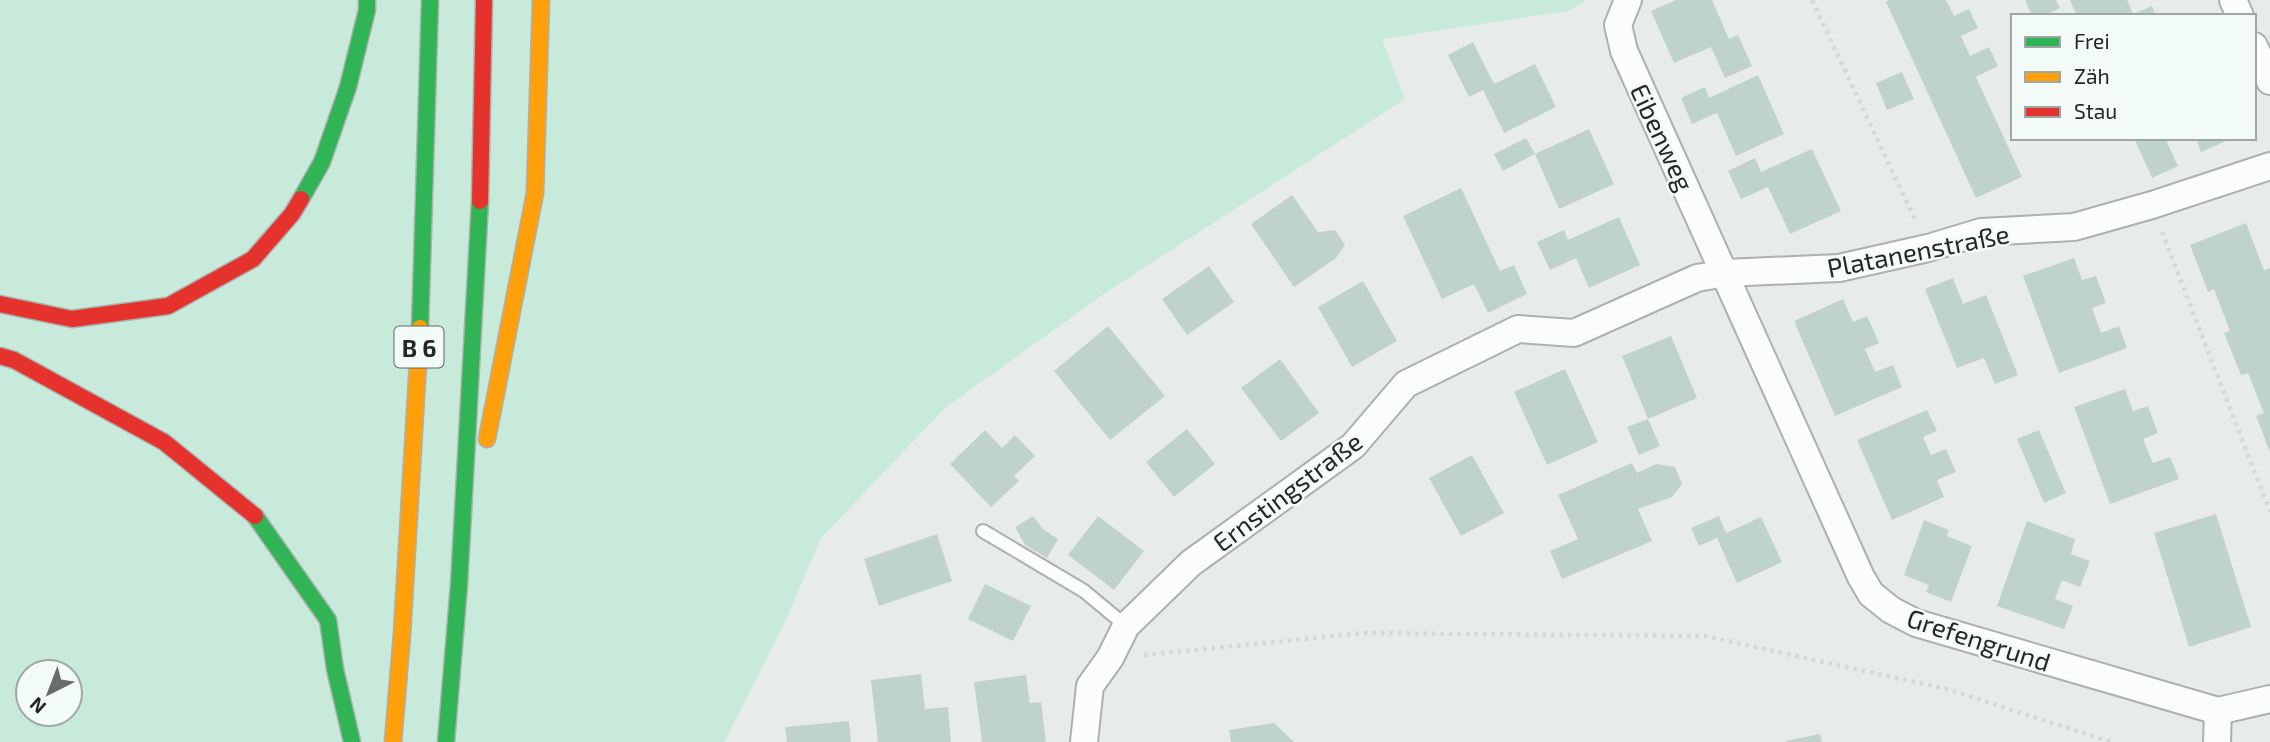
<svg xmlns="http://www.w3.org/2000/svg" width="2270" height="742" viewBox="0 0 2270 742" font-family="'Exo 2',sans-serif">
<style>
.green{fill:#c7eadb;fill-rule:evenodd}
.building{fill:#c0d3cb}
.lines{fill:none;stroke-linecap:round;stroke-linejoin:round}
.lane-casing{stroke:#acb0ae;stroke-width:16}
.street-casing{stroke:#acb0ae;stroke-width:30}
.fast-casing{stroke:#acb0ae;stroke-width:19}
.slow-casing{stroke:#acb0ae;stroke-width:19}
.jam-casing{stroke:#acb0ae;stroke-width:19}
.path{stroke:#d6d7d6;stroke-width:4.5;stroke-dasharray:3.5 5;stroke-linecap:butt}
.lane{stroke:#fbfcfc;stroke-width:12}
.street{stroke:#fbfcfc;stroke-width:26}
.fast{stroke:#30b455;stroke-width:16}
.slow{stroke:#ff9f0a;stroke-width:16}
.jam{stroke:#e5322d;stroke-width:16}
.labels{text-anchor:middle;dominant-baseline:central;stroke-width:5;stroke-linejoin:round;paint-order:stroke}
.shield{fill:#f2fbf7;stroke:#626765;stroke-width:2}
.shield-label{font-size:24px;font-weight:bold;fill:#242726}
.street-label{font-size:26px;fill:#242726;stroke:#f2fbf7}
</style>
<rect width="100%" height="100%" fill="#e7ecea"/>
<path class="green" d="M0,0H1586L1568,11L1382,39L1405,99L1108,291L945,408L821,538L784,624L724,742H0ZM28,672H70V714H28Z"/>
<path class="building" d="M1676,0H1712L1729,39L1738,35L1752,66L1725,78L1711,47L1674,63L1651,11Z
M1889,0H1946L1954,16L1969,9L1978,28L1961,36L1970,56L1989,47L1998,66L1976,77L2022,177L1976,198L1886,2Z
M2025,0H2056L2060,8L2043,16H2032Z
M2070,0H2127L2133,14L2152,6L2156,16H2077Z
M1473,42L1494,84L1535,64L1556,107L1504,133L1483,90L1469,97L1448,55Z
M1902,72L1914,99L1887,110L1876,83Z
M1758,75L1784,134L1736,156L1717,113L1692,124L1681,98L1705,87L1709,98Z
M1589,129L1614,184L1559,209L1535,154Z
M1526,138L1535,154L1503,171L1494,154Z
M2134,138H2165L2178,166L2152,178Z
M2196,138H2233L2201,152Z
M1812,149L1841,211L1790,234L1768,187L1741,199L1728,171L1755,158L1761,172Z
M1461,188L1500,271L1514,265L1527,294L1488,313L1474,284L1442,299L1403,216Z
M1292,195L1318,232L1335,230L1345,245L1336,258L1294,287L1251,224Z
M1619,217L1640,265L1589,288L1576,258L1550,270L1537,242L1564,230L1568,240Z
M2246,223L2264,270L2270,268V452L2256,416L2264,413L2248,373L2241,375L2224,333L2230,331L2214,289L2208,292L2190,245Z
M2074,258L2082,280L2096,276L2106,303L2092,308L2101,333L2119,326L2127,348L2059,373L2023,276Z
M1209,266L1234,302L1187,335L1162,299Z
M1953,278L1963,304L1986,295L2018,375L1995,384L1984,358L1957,368L1925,289Z
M1363,281L1397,341L1352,367L1318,307Z
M1843,299L1853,322L1867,316L1879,343L1865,349L1875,372L1893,365L1902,387L1835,416L1794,321Z
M1108,326L1165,396L1110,440L1054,371Z
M1671,336L1697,398L1648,419L1622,356Z
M1280,359L1319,413L1281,441L1241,388Z
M1565,369L1598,442L1547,465L1514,392Z
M2125,389L2133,411L2148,406L2158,433L2143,439L2153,463L2170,457L2179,479L2110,504L2074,407Z
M1927,410L1937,431L1923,437L1931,455L1946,449L1956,472L1937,480L1944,497L1892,520L1857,440Z
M1648,419L1660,446L1639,455L1627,427Z
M1187,429L1215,464L1174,497L1146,462Z
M985,430L1002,448L1015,435L1035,456L1014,476L1019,481L991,507L950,464Z
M2039,430L2066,493L2044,503L2017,439Z
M1472,455L1504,513L1461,536L1429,478Z
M1632,463L1637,473L1656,464L1675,467L1682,484L1672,497L1638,509L1652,541L1562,579L1550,551L1578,539L1558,495Z
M2216,514L2251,627L2189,647L2154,533Z
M1033,516L1043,529L1058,539L1047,558L1025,545L1015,527Z
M1098,516L1144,551L1114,590L1068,555Z
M1719,516L1726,533L1761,517L1782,562L1737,583L1717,538L1699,546L1691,528Z
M1924,520L1949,530L1947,536L1972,546L1951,602L1926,592L1929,585L1904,575Z
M2027,521L2075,539L2071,554L2090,561L2080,587L2062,580L2055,599L2073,606L2064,629L1997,606Z
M937,534L952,581L879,606L864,559Z
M985,584L1031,606L1013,641L968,619Z
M921,674L925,709L948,707L951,742H878L871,680Z
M1026,675L1030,703L1041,702L1046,742H982L974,682Z
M849,721L851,742H787L785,727Z
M1274,723L1294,742H1231L1229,730Z
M1820,734L1822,742H1785V741Z"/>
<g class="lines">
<defs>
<path id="lane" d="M983,531L1084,591L1126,626"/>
<path id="street" d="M1628,0L1618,25L1624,51L1861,577L1871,594L1891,610L1916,623L2218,711L2270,699
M2233,0L2240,16
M2254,46L2270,81
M1084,742L1090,686L1110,658L1126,626L1191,563L1353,446L1406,384L1518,329L1574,333L1697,278L1725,273L1839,268L1928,248L1981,232L2074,227L2152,205L2270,166
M2217,742L2218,711"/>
<path id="fast" d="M301,199L322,162L348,87L367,10V0
M420,328L430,0
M255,516L328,620L335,669L352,742
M446,742L459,585L480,201"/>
<path id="slow" d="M487,439L535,193L541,0
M393,742L402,634L420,328"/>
<path id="jam" d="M480,201L484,0
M0,304L72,319L168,306L253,259L292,214L301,199
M0,356L14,360L164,442L255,516"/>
</defs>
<use href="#lane" class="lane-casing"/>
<use href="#street" class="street-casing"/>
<use href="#fast" class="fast-casing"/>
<use href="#slow" class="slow-casing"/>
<use href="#jam" class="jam-casing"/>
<path class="path" d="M1812,0L1916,222
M2162,232L2270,512
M1144,655L1364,633L1705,636L1947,689L2111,742"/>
<use href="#lane" class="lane"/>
<use href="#street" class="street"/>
<use href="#fast" class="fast"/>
<use href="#slow" class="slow"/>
<use href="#jam" class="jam"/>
</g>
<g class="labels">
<rect class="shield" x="394.5" y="326.5" width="49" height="41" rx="5"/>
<g class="shield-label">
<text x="419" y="347">B 6</text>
</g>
<g class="street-label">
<text transform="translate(1663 137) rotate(65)">Eibenweg</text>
<text transform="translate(1918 250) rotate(-11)">Platanenstraße</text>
<text transform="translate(1287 491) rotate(-37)">Ernstingstraße</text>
<text transform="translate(1979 639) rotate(18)">Grefengrund</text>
</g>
</g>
<rect x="2011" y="14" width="245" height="126" fill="#f2fbf7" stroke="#a0a6a3" stroke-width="2"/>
<rect x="2025" y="37" width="35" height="10" fill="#30b455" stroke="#a0a6a3" stroke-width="2"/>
<text x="2074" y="49" font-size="21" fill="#242726">Frei</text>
<rect x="2025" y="72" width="35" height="10" fill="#ff9f0a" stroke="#a0a6a3" stroke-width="2"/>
<text x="2074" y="84" font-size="21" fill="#242726">Zäh</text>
<rect x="2025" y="107" width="35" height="10" fill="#e5322d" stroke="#a0a6a3" stroke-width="2"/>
<text x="2074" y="119" font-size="21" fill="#242726">Stau</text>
<g transform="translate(49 693) rotate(222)"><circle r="33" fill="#f2fbf7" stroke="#a0a6a3" stroke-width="2"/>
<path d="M0-5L12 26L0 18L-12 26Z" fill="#686c6b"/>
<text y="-10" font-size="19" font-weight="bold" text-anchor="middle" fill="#242726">N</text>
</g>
</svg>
